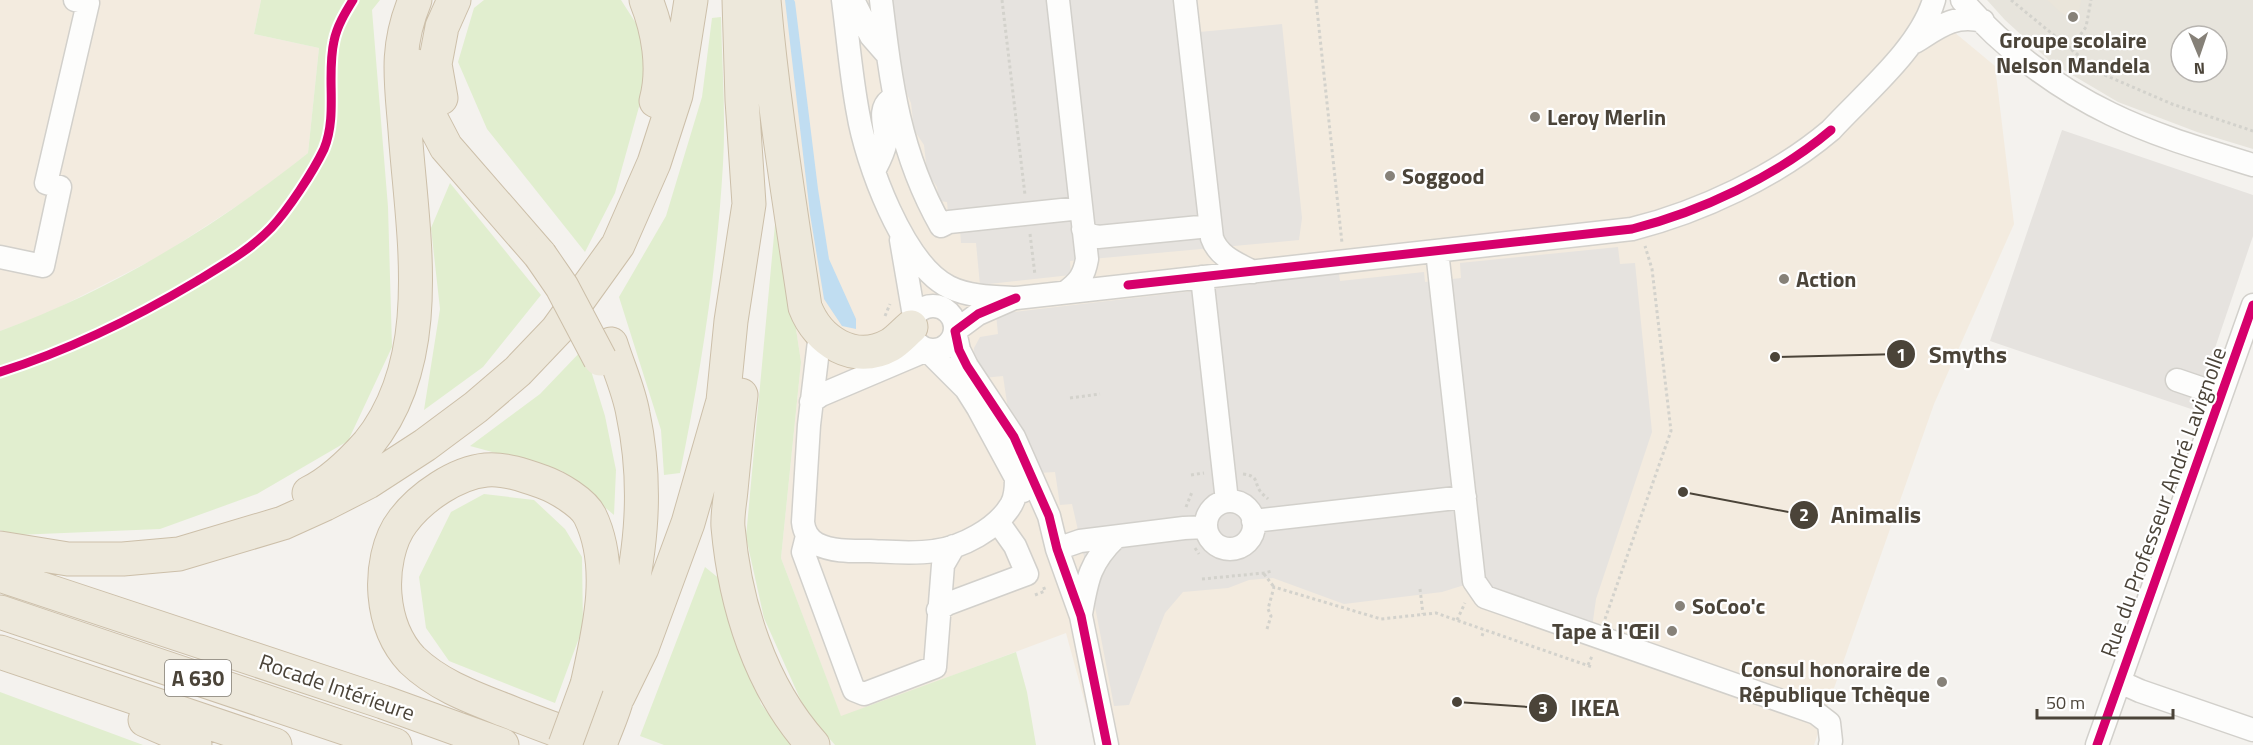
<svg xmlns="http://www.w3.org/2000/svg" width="2253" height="745" viewBox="0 0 2253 745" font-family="'Titillium Web',sans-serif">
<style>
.residential{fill:#e7e4dc;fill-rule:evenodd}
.commercial{fill:#f3ebdf}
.education{fill:#eae5da}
.green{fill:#e1eecf}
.parking{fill:#e6e3df}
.water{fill:#c0ddf1}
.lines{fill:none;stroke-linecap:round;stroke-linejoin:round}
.minor-casing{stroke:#d2d0cb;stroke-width:25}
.highway-casing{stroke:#ccbfa9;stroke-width:35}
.path{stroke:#d3d2cc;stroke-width:3;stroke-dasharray:3 3;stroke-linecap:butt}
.minor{stroke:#fdfdfc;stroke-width:22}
.highway{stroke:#ede8db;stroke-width:33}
.highway-bridge-casing{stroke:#ccbfa9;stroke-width:35;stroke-linecap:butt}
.highway-bridge{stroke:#ede8db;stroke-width:33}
.cycleway-casing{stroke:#fff;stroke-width:13}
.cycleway{stroke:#d6006c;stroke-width:9}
.poi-dot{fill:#868178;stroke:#fff;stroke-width:2}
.labels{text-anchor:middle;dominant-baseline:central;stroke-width:4.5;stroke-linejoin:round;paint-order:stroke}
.shield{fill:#fff;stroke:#817c74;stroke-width:1.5}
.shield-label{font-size:21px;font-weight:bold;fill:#4b4439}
.poi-label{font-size:22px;font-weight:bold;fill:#4b4439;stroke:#fff;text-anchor:start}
.street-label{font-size:22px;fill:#4b4439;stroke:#fff}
.leader{fill:none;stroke:#4b4439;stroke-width:2}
.callout-dot{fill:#4b4439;stroke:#fff;stroke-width:2}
.mark-label{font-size:18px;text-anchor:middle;font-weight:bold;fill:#fff}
.callout-label{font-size:24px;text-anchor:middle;font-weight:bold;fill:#4b4439;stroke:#fff;stroke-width:4.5;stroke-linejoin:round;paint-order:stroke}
</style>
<rect width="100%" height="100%" fill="#f4f2ee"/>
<path class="residential" d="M1987,0H2253V149L2197,132L2118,102L2052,63L2005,20ZM2181,36H2217V72H2181Z"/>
<path class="commercial" d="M0,0H261L254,34L319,48L308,153L263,189L160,256L46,314L0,331Z
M738,0H1925L1942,22L1995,66L2014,224L1934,404L1814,745H1094L1089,718L1066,633L841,717L781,558L801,362L777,203Z"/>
<path class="education" d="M2047,0H2081L2077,23L2059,11Z"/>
<path class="green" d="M261,0H380L372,10L388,207L392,347L348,441L257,494L160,529L16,535L0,530V331C112,290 215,227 308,153L319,48L254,34Z
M484,0H621L639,28L649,71L615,193L585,252L487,129L458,62L474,8Z
M721,17C722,66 726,116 723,164C717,268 701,371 680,473L664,475L661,430L619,297L666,216L702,97L712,18Z
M450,183L541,295L483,367L424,410L440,309L431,228Z
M777,203L801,362L781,558L841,716L1016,652L1027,692L1036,745H835L806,712L764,618L746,537Z
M584,348L605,416L616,470L614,515L562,471L470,446L540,394Z
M484,494L534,500L565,529L582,557L583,627L555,703L449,661L426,628L419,577L451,512Z
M705,567L721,580L761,704L793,745H664L640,736Z
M0,692L143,745H0Z"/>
<path class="parking" d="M893,0H1175L1179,34L1282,24L1302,218L1299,240L1070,261L1071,275L980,285L976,243H961L960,229L949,222L947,202L939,201L937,187L927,172L924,145L914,130L911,103L903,85Z
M2062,130L2253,195V236L2194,410L1990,341Z
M1618,247L1620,264L1635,263L1652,432L1596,599L1591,635L1474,582L1442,592L1344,604L1273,578L1249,580L1228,588L1183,592L1165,613L1129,705L1114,706L1093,596L1072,504L1060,505L1055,472L1038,473L1009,416L1003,376L983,378L973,362L974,348L980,337L998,334L996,314L1339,274L1340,281L1424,272L1425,282L1461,278L1460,263Z"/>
<path class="water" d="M785,0H794L795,2L818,189L829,259L856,319V329L842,326L824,299L810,214Z"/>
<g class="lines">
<defs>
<path id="minor" d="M843,0C848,38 851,76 858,113C866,162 903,264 949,287C969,297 994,297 1016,298L1632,229C1700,212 1777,176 1831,130C1865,93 1920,48 1934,0
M853,0L871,36L885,52
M881,0C891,83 899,152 941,226L949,222L1081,208
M1058,0L1087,259C1084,276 1079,282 1066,292
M1185,0L1212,238C1218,256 1236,263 1253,272
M1962,0C2002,47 2055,87 2111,114C2156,136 2205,150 2253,165
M1915,42C1939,27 1954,14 1983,21
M874,171C878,163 883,154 885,145C888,130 876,111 890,100
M1083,229L1090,235L1098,237L1210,226
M901,240L914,316
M1437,251L1474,581L1485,597L1816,713L1829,723L1831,741L1830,745
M0,257L43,266L60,187L46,183L88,3L75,0
M1202,277L1227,501
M1010,300L978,314L955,331L959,350L967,366L1014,437L1049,516L1057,549L1081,616L1107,745
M911 328a22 22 0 1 1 44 0a22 22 0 1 1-44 0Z
M820,333L809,425L803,522C804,532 808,539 817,544C833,552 852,551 870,551C892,552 913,554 934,551C961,548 997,529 1011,505C1016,497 1016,488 1016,479
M2177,380L2221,395
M811,402L821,395L927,350L966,389L978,408L1023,491
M1206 525a24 24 0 1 1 48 0a24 24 0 1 1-48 0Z
M1253,521L1465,497
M807,536L803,552L852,685L854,690L864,694L935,667L943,565L954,546
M1057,549L1080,541L1184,528L1206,527
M938,610L947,604L1027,574L1015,546L998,522
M1081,614C1087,579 1090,562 1116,537
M2120,682L2140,691L2253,730
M2097,745L2253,305"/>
<path id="highway" d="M646,0C658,30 665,68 656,101
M764,0C773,103 790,205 805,307C818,341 854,365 890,345C897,341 904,333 911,327
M416,66L423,103L446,147L540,255
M441,98L435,64L442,27L454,0
M741,395C737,427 734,459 731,490C730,502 727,515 728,527C735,605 760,686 813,745
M309,493C332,482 351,463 368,444C438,358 412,232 405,130C401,80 395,48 415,0
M0,548L68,559H123L179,554L283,523L325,504L368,482L425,445L476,407L518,371L557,330L618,245L654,163L676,95L691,0
M0,575L383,702L502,745
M0,612L395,745
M0,652L275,745
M587,685C599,631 615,568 590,516C583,502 557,487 543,482C526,476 504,468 486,470C456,473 421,497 403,521C388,540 383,571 385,595C387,619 395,642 412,660C440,687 477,699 512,713C540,724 568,734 596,745
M618,697L642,648L688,523L723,401L731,321L749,204L742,100L739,0
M145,720L175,733L195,745
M600,745C605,730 613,714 617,698C622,679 617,658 622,639C639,561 650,494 633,414C629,390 618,367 611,344"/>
</defs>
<use href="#minor" class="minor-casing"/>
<use href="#highway" class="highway-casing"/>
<path class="path" d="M1002,0L1025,195
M1316,0L1342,243
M2011,0L2100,73L2172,104L2253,131
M2070,49L2086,27L2091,0
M1030,234L1035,275
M885,316L890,304
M1070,398L1100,394
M1243,474C1259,476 1254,482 1260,491C1262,494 1265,496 1268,499
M1191,475L1204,473
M1186,507L1192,492
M1195,548L1199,554
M1264,574L1274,587
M1202,579L1264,573L1272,571
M1420,589L1423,614
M1035,595L1045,591L1043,585
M1605,619L1671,431L1652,269L1645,246
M1457,620L1465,603
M1267,629L1271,616L1268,609L1274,587L1381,619L1436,613L1592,667
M1482,636L1484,630
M1588,665L1592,656"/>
<use href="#minor" class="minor"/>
<use href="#highway" class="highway"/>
<defs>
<path id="highway-bridge" d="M540,255L562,287L600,359
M565,745L587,685"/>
</defs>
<use href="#highway-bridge" class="highway-bridge-casing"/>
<use href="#highway-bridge" class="highway-bridge"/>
<defs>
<path id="cycleway" d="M1128,285L1632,229C1700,212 1777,176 1831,130
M1016,298L978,314L955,331L959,350L967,366L1014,437L1049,516L1057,549L1081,616L1107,745
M0,372C70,350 135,318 197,281C223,265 250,250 271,228C288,210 313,172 324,149C338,115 326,76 334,41C337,26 345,13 353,0
M2097,745L2253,305"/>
</defs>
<use href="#cycleway" class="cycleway-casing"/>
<use href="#cycleway" class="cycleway"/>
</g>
<g class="poi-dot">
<circle cx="2073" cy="17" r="6"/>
<circle cx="1535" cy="117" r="6"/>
<circle cx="1390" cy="176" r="6"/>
<circle cx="1784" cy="279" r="6"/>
<circle cx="1680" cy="606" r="6"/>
<circle cx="1672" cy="631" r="6"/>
<circle cx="1942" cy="682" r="6"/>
</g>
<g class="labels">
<rect class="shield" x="165" y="660" width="66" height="36" rx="4.5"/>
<g class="shield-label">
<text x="198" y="678">A 630</text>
</g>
<g class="poi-label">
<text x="2073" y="40" text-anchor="middle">Groupe scolaire<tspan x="2073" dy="25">Nelson Mandela</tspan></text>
<text x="1547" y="117">Leroy Merlin</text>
<text x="1402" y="176">Soggood</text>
<text x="1796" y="279">Action</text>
<text x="1692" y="606">SoCoo'c</text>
<text x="1660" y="631" text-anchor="end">Tape à l'Œil</text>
<text x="1930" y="669" text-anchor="end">Consul honoraire de<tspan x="1930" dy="25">République Tchèque</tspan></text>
</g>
<g class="street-label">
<text transform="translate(2163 502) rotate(-70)">Rue du Professeur André Lavignolle</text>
<text transform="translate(337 687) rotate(19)">Rocade Intérieure</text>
</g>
</g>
<path class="leader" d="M1775 357L1901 354M1683 492L1804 515M1457 702L1543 708"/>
<g class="callout-dot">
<circle cx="1775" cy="357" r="6"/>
<circle cx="1683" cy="492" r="6"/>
<circle cx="1457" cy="702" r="6"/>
<circle cx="1901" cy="354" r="15"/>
<circle cx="1804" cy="515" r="15"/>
<circle cx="1543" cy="708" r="15"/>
</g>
<g class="mark-label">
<text x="1901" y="361">1</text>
<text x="1804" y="521">2</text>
<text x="1543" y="714">3</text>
</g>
<g class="callout-label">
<text x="1968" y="363">Smyths</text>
<text x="1876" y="523">Animalis</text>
<text x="1595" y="716">IKEA</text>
</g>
<g transform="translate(2199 54) rotate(178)"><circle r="28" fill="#ffffff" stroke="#b7b4b0" stroke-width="1.5"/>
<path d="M0-4.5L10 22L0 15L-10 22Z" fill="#868178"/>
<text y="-9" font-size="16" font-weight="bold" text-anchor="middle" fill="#4b4439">N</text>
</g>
<path d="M2037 709v9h136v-9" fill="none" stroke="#4b4439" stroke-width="3"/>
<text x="2046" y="709" font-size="18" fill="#4b4439" stroke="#ffffff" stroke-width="4.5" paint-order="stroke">50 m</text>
</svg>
